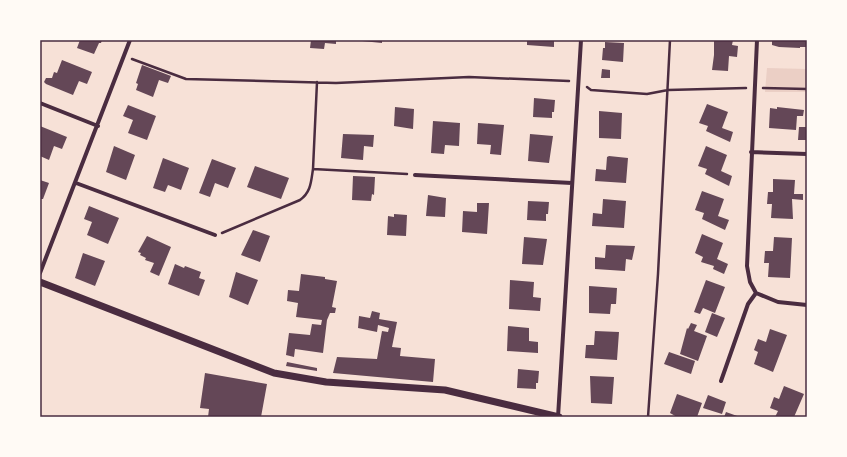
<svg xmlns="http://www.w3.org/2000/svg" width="847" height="457" viewBox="0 0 847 457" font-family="'IBM Plex Serif',serif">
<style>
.green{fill:#ebcfc5}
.building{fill:#644757}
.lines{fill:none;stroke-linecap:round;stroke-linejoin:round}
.path{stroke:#4a2c40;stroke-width:2.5}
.minor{stroke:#4a2c40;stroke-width:4}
.tertiary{stroke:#4a2c40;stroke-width:7}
.neatline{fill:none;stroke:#4a2c40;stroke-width:1.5}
</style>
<rect width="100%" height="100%" fill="#f7e1d7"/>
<path class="green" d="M767,68L807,69V92H765Z"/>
<path class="building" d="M80,40H102L101,43H99L94,54L77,48Z
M311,40H336V44L325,43L324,49L310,48Z
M352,40H382V43Z
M527,40H554V47L527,45Z
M714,40H733L732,45L738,46L737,57L729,56L728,71L712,70L714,55Z
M772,40H807L806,47H800V48L779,47L772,45Z
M605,42L624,43L623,62L602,60L603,48H605Z
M62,60L92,72L87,84L79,81L73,95L46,84L44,82L46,78H52L54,72L57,73Z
M142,65L171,76L168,83L159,80L153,97L136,90L138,84L136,83Z
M602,69L610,70V78H601Z
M534,98L555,100L554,112H552V118L533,117Z
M707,104L728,112L722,128L733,132L730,142L706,131L708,126L699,123Z
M128,105L156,116L147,140L128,133L133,120L123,116Z
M395,107L414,109L413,129L394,126Z
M777,107L804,110L803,116H797L796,130L769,128L770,108L777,109Z
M599,111L622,113L621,139L599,138Z
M433,121L460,123L459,146L445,145L444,154L431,153Z
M478,123L504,125L501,155L490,154L491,145L477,144Z
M40,126L67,137L62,149L54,146L49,160L40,156Z
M799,127H807V140H798Z
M343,134L374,135L373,147L364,146L363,160L341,158Z
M530,134L553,136L549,163L528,161Z
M114,146L135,155L126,180L106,172Z
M706,146L727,155L721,171L732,176L729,186L705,174L707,169L698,166Z
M609,156L628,158L626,183L595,181L596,169L606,170L607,157Z
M163,158L189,168L181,190L168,185L165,192L153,188Z
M212,159L236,168L228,188L215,183L210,197L199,193Z
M255,166L289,178L281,199L247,187Z
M353,176L375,177L374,195L372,194L371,201L352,200Z
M773,179L795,180L794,194H803V200L792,199L793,219L771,218L772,204H767L768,192H773Z
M40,180L49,183L43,199H41L40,201Z
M702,191L724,199L718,216L729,220L725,230L702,219L704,213L695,210Z
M428,195L446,198L445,217L426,216Z
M603,199L626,201L624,228L592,226L593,213L602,214Z
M528,201L549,202L548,214H546V221L527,220Z
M477,203H489L487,234L462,232L463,211L477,212Z
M89,206L119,218L108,244L87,235L92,222L84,219Z
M394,214L407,215L406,236L387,235L388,216L394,217Z
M253,230L270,236L260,262L241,255Z
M702,234L723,243L717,259L728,264L724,274L713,269L714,266L701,262L703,257L695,253Z
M147,236L171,247L159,276L150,272L154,263L145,260L146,258L140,255L141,253L138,252Z
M524,237L547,239L543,265L522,264Z
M774,237L792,238L790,278L768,277L769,263H764L765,251H773Z
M606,245L635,246L632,260L626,259L625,271L595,269V257L605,258Z
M83,253L105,261L95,286L75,278Z
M175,264L184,268L185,266L201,272L199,278L205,280L199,296L168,284Z
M236,272L258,280L248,305L229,297Z
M301,274L325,277V279L337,281L332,307L336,308L335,313H330L327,320L323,353L295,349L294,357L286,355L289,333L310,335L312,324L321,325L322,320L296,317L298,303L287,301L288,290L299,291Z
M510,280L534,282L533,297L541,298L540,311L509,309Z
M706,280L725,287L715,313L703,308L700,314L694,312Z
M589,286L617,288L616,304H611L610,314L589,313Z
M372,311L380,313L379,319L397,322L392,347L401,348L400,356L435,359L433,382L333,373L337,357L377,359L382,331L388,332L389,328L378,325L377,332L358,328L359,316L370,318Z
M712,313L725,318L717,337L705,332Z
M691,323L697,325L694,331L707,336L698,361L680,354L687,328L688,329Z
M508,326L529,328V341L538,342V353L507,351Z
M770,329L787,335L773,372L754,364L758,352L754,350L758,339L766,342Z
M595,331L619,332L617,360L585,358L586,345H594Z
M669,352L695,361L691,374L664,364Z
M287,362L317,368V371L286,366Z
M518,369L539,371L538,383H536V389L517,388Z
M205,373L267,384L261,417H208L209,409L200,408Z
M590,376L614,377L612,404L591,403Z
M784,386L804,394L794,417H775L778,411L770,408L774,397L779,399Z
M677,394L702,403L697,417H677L670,413Z
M708,395L726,402L722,414L703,408Z
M726,412L740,417H724Z"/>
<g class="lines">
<path class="path" d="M132,59L186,79L336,83L469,77L569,81
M317,82L313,169L407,174
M587,87L591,90L647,94L668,90L746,88
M763,88L807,89
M222,233L300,200C311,192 311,182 313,169
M648,417L658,274L670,40"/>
<path class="minor" d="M40,103L98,126
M751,152L807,154
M415,175L572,183
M76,183L215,235
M40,273L130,40
M756,293L750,282L747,266L757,40
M756,293L778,302L807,305
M721,381L748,304L756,293
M558,417L581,40"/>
<path class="tertiary" d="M40,282L274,373L326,382L445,390L559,417"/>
</g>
<rect width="847" height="457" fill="none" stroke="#fffaf5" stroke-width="82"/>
<rect x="41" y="41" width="765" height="375" class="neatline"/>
</svg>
